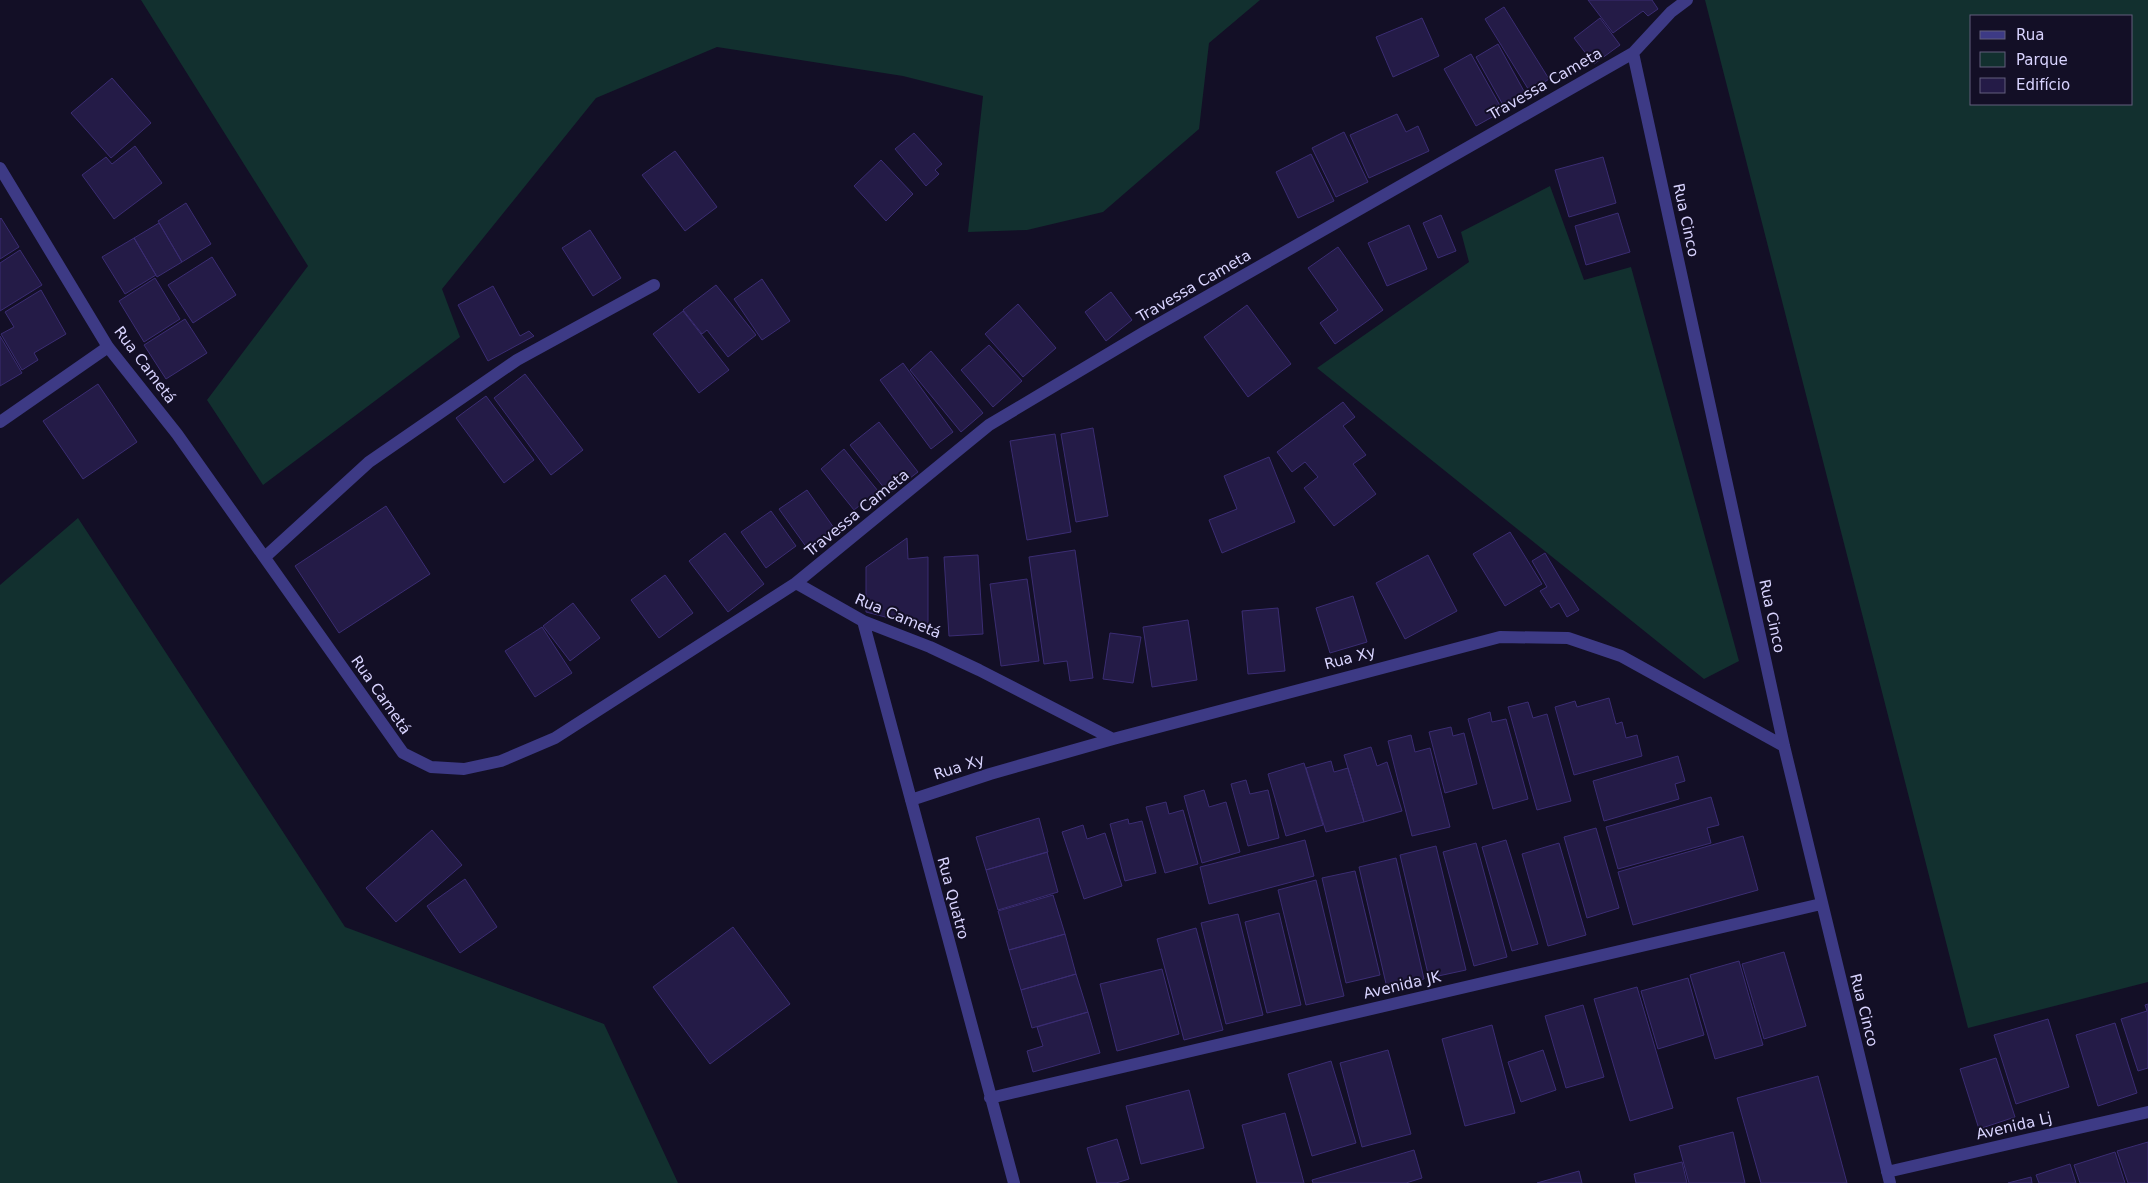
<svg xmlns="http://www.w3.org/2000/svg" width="2148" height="1183" viewBox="0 0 2148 1183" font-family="'DejaVu Sans',sans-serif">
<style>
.green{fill:#12302f;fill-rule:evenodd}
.building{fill:#241b47;stroke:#3b2d73}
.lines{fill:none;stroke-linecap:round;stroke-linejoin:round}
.minor{stroke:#3d3a85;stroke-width:12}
.labels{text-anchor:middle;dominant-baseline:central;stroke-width:4;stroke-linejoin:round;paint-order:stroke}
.street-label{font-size:15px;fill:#d9d4ff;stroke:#130f26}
</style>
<rect width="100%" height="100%" fill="#130f26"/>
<path class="green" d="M141,0H1260L1209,43L1199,129L1103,212L1027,230L968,232L983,96L903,76L717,47L596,98L442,289L460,337L263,485L207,400L308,266Z
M1705,0H2148V982L1968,1028ZM1972,16H2132V104H1972Z
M1550,186L1584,280L1631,267L1739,661L1704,679L1317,368L1469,262L1461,232Z
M78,518L345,927L604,1024L678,1183H0V585Z"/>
<path class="building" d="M1588,0H1652L1658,9L1648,16L1643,11L1613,33Z
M1504,7L1549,79L1530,92L1485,19Z
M1422,18L1439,56L1393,77L1376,37Z
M1600,18L1620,45L1594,64L1574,38Z
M1498,44L1525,93L1503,105L1476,57Z
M1471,54L1503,111L1476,126L1444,69Z
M112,78L151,123L111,158L71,113Z
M1397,114L1406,132L1418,126L1429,151L1369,178L1350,135Z
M1344,132L1368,182L1336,197L1312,148Z
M914,133L942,164L935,170L939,174L926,186L895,149Z
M135,146L162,183L114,219L82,175L106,157L112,164Z
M675,151L717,207L685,231L642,175Z
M1311,154L1334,201L1298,218L1276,172Z
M1603,157L1616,203L1569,217L1555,170Z
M881,160L913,194L886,221L854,186Z
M186,203L211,244L182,262L158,221Z
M1618,213L1630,252L1586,265L1575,226Z
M1441,215L1456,251L1438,258L1423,223Z
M1,218L19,247L0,259V219Z
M159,223L182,262L157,277L134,238Z
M1409,225L1427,269L1387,286L1368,243Z
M590,230L621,278L593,296L562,248Z
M134,238L156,275L125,294L102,257Z
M1338,247L1383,310L1335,344L1320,323L1338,310L1308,268Z
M20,250L42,285L0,311V263Z
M212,257L236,295L193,323L168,285Z
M155,278L180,319L144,342L119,301Z
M762,279L790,321L762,340L734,299Z
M716,285L756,335L728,357L707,330L702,334L683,310Z
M493,286L520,336L529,331L534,336L488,361L458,305Z
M41,290L66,334L34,353L38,360L22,370L1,334L14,327L5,312Z
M1111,292L1132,320L1106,341L1085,312Z
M1018,304L1056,348L1023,377L985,334Z
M1247,305L1291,364L1248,397L1204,337Z
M683,311L729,370L699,393L653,334Z
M185,319L207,353L166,379L144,345Z
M0,336L22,373L0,386Z
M989,345L1022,381L993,407L961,370Z
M931,351L983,413L961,432L910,370Z
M903,363L953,432L931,449L880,380Z
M525,374L583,450L551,475L494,398Z
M98,384L137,442L83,479L43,421Z
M486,396L534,460L504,483L456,418Z
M1343,402L1355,417L1343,426L1366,455L1353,464L1376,494L1334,526L1304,488L1318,477L1305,462L1292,472L1277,452Z
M879,422L918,472L889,494L850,445Z
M1093,428L1108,516L1076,522L1061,434Z
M1055,434L1071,532L1027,540L1010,441Z
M844,449L878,491L854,510L821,469Z
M1269,457L1295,522L1222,553L1209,520L1237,509L1224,476Z
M807,490L834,528L807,548L779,509Z
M386,506L430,574L339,633L295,566Z
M771,511L796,546L766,568L741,532Z
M1510,532L1542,584L1505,606L1473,554Z
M725,533L764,584L728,612L689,561Z
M907,538L908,559L928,557V628L866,612V567Z
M1075,550L1093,678L1070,681L1067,661L1044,664L1029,557Z
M1545,553L1579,610L1567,617L1559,603L1551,608L1540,591L1547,587L1532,561Z
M978,555L983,634L949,636L944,557Z
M1428,555L1457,611L1405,639L1376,583Z
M665,575L693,613L659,638L631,600Z
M1027,579L1039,661L1001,666L990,584Z
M1353,596L1367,642L1330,653L1316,608Z
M573,603L600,638L570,661L543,626Z
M1278,608L1285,671L1248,674L1242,611Z
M1188,620L1197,680L1152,687L1143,627Z
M542,627L572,673L535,697L505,651Z
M1110,633L1141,637L1133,683L1103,679Z
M1609,698L1616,724L1622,722L1626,738L1637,735L1642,756L1574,775L1555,707L1575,701L1577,707Z
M1528,702L1533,718L1547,714L1571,801L1537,810L1508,707Z
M1490,712L1492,722L1506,719L1528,799L1493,809L1468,719Z
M1451,727L1453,736L1464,733L1477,784L1445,793L1429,732Z
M1411,735L1415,752L1430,748L1450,827L1412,836L1388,741Z
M1371,747L1377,766L1387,762L1402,811L1364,822L1344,755Z
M1678,756L1685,781L1675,784L1679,799L1604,821L1593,781Z
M1331,761L1334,772L1348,768L1364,822L1326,832L1306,768Z
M1304,763L1323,825L1286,836L1268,774Z
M1246,780L1250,794L1268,790L1279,838L1248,846L1231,784Z
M1204,790L1209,807L1226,802L1240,852L1202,863L1184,796Z
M1711,797L1719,825L1707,828L1711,843L1618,869L1606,827Z
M1166,802L1169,814L1183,810L1198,864L1165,873L1146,807Z
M1039,818L1048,852L986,870L976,837Z
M1128,819L1129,824L1142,821L1156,873L1125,881L1110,824Z
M1083,825L1087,839L1105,833L1122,886L1084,899L1062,832Z
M1596,828L1619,908L1587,918L1564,837Z
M432,830L462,865L396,922L366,888Z
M1743,836L1758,890L1633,925L1618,872Z
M1305,840L1314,876L1209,904L1200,867Z
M1506,840L1538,944L1512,951L1482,847Z
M1476,843L1507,957L1474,966L1443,852Z
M1559,843L1586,935L1548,946L1522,854Z
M1436,846L1466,970L1429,978L1400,855Z
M1047,852L1058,892L998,910L986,870Z
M1396,858L1424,979L1387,988L1359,867Z
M1355,871L1380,975L1346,983L1322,878Z
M465,879L497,927L460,953L427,906Z
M1316,880L1344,996L1306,1005L1278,890Z
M1053,895L1065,934L1009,950L998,911Z
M1279,913L1301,1005L1267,1013L1245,922Z
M1238,914L1263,1015L1226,1024L1201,923Z
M733,927L790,1004L710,1064L653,987Z
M1196,928L1223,1030L1184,1040L1157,939Z
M1065,934L1076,974L1021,990L1009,950Z
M1784,952L1806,1026L1764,1039L1742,964Z
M1739,961L1763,1045L1715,1059L1690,975Z
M1162,969L1179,1034L1117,1051L1100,984Z
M1076,974L1088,1012L1032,1028L1021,990Z
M1688,978L1704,1035L1658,1049L1641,991Z
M1637,987L1673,1108L1630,1121L1594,999Z
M2148,1004V1068L2138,1071L2121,1019L2147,1011L2145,1005Z
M1583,1005L1604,1077L1566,1088L1545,1016Z
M1088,1012L1100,1053L1033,1072L1027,1051L1043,1046L1037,1027Z
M2048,1019L2069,1087L2016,1104L1994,1035Z
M2115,1023L2137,1093L2098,1106L2076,1035Z
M1492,1025L1515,1113L1465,1126L1442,1039Z
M1388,1050L1411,1134L1362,1147L1340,1063Z
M1543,1050L1556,1090L1521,1102L1508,1062Z
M1996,1058L2015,1117L1979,1129L1960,1069Z
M1331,1061L1356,1143L1312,1156L1288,1074Z
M1818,1076L1847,1183H1761L1737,1098Z
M1189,1090L1204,1148L1141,1164L1126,1106Z
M1285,1113L1304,1183H1257L1242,1125Z
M1733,1132L1745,1183H1689L1679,1146Z
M1117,1139L1129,1179L1116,1183H1097L1087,1148Z
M2148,1142V1183H2128L2117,1151Z
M1414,1150L1422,1178L1406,1183H1313L1312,1180Z
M2115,1152L2125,1183H2080L2074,1165Z
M1682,1162L1687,1183H1636L1634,1174Z
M2070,1164L2076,1183H2039L2036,1175Z
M1579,1171L1582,1183H1537Z
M2031,1177L2032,1183H2008Z"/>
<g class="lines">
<path class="minor" d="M1633,53L1784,746L1890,1183
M0,168L108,347L177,434L403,753L431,767L464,769L501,761L555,738L796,583L863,621L930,647L979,670L1113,739
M0,422L108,347
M265,557L369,462L517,360L654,285
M796,583L989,425L1143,333L1633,53L1671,12L1687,0
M863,621L1014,1183
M911,800L990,774L1113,739L1500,637L1568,638L1621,656L1784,746
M990,1098L1821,904
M1887,1172L2148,1112"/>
</g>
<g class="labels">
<g class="street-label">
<text transform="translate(1545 84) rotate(-30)">Travessa Cameta</text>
<text transform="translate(1686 220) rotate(78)">Rua Cinco</text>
<text transform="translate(1194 286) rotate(-30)">Travessa Cameta</text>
<text transform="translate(145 365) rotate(53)">Rua Cametá</text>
<text transform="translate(857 513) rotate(-39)">Travessa Cameta</text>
<text transform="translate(898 616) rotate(23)">Rua Cametá</text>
<text transform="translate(1772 616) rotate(78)">Rua Cinco</text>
<text transform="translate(1350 658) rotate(-15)">Rua Xy</text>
<text transform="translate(381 695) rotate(55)">Rua Cametá</text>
<text transform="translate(959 767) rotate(-18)">Rua Xy</text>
<text transform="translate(953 898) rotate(75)">Rua Quatro</text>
<text transform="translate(1402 985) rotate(-13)">Avenida JK</text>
<text transform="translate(1864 1010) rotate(76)">Rua Cinco</text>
<text transform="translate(2014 1126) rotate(-13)">Avenida Lj</text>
</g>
</g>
<rect x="1970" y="15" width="162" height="90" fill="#130f26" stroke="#625e7d"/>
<rect x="1980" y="31" width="25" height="8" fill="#3d3a85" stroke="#625e7d"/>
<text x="2016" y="40" font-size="15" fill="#d9d4ff">Rua</text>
<rect x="1980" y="52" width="25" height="15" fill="#12302f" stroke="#625e7d"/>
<text x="2016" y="65" font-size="15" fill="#d9d4ff">Parque</text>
<rect x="1980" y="78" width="25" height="15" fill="#241b47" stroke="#625e7d"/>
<text x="2016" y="90" font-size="15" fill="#d9d4ff">Edifício</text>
</svg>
